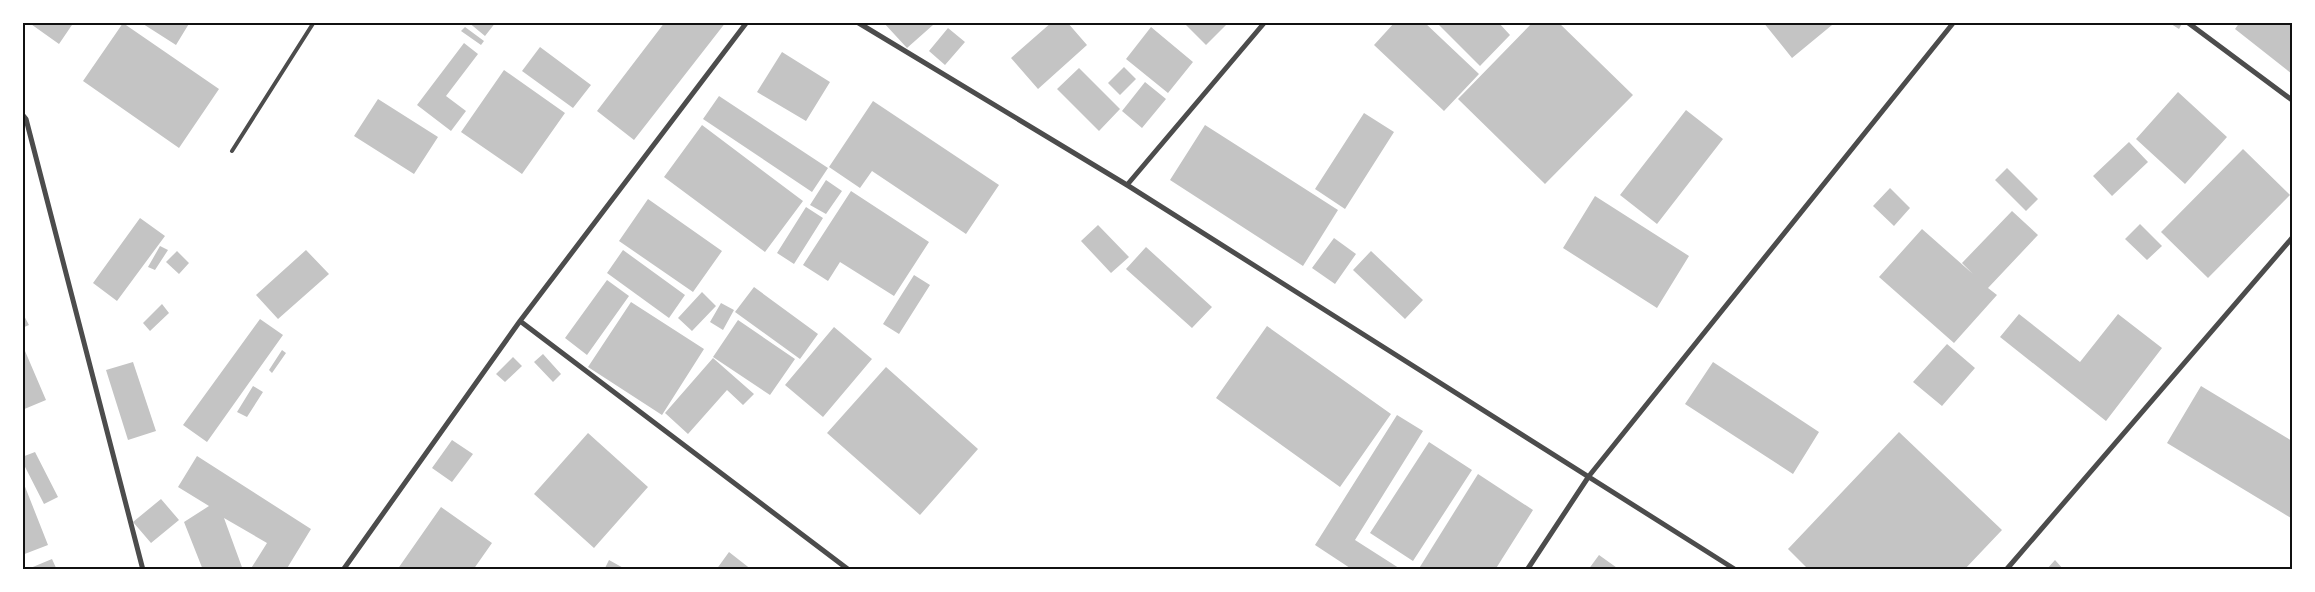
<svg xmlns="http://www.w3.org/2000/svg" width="2315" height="592" viewBox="0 0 2315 592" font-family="'Times New Roman',serif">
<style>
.building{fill:#c4c4c4}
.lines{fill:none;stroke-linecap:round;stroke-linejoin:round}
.service{stroke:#4c4c4c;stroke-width:4}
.minor{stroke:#4c4c4c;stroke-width:5}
.neatline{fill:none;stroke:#111;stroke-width:2}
</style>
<rect width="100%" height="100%" fill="#fff"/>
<path class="building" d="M28,22H74L59,44Z
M140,22H190L176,45Z
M468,22H496L485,36Z
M665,22H726L634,140L597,111Z
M883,22H931L933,25L907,48Z
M1052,22H1067L1087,45L1038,89L1011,58Z
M1187,22H1229L1206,45L1185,24Z
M1395,22H1424L1479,74L1444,111L1374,45Z
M1436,22H1498L1510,35L1480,66Z
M1533,22H1558L1633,95L1545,184L1458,99Z
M1763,22H1830L1832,25L1792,58Z
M2168,22H2183L2179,29Z
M2240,22H2292V74L2235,29Z
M123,23L219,89L179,148L83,81Z
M465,27L484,41L481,45L461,31Z
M1151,27L1193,62L1168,93L1126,59Z
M948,28L965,42L945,65L929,51Z
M464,43L478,54L446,96L466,111L451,131L417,105Z
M540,47L591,85L573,108L522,71Z
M782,52L830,82L806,121L757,92Z
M1124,67L1136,79L1120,95L1108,83Z
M1079,68L1120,109L1099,131L1057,89Z
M504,70L565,113L522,174L461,132Z
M1145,82L1166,99L1142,128L1122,111Z
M2178,92L2227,137L2185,184L2136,139Z
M719,96L828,168L812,192L703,119Z
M378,99L438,137L414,174L354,136Z
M873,101L999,185L966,234L872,171L860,188L829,167Z
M1686,110L1723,139L1657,224L1620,195Z
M1364,113L1394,132L1345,209L1315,189Z
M702,125L803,201L765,252L664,177Z
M1205,125L1338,210L1303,266L1170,180Z
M2129,142L2148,162L2112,196L2093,176Z
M2243,149L2290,195L2208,278L2161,232Z
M2007,168L2038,199L2026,211L1995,180Z
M826,180L842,191L826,214L810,205Z
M1890,188L1910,208L1894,226L1873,206Z
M851,191L929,242L894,296L840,262L828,281L803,265Z
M1595,196L1689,256L1657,308L1563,248Z
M648,199L722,251L693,292L619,241Z
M806,207L823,218L794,264L777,253Z
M2012,211L2038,235L1988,288L1997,295L1954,343L1879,277L1922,229L1973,274L1962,263Z
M140,218L165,236L117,301L93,283Z
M2140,224L2162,246L2147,260L2125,239Z
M1098,225L1129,257L1111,273L1081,241Z
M1334,238L1356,254L1335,284L1312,268Z
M160,246L168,250L155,270L148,267Z
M1146,247L1212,307L1192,328L1126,269Z
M306,250L329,274L278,319L256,295Z
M623,250L685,295L669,318L607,273Z
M177,251L189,263L179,274L166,262Z
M1371,251L1423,300L1405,319L1353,270Z
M914,275L930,285L899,334L883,324Z
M607,280L629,296L587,355L565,338Z
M754,287L818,334L800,359L735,312Z
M702,292L716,306L692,331L678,318Z
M631,302L704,349L662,415L588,367Z
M721,303L734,310L723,330L710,322Z
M162,304L169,313L150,331L143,323Z
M22,312L29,325L22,328Z
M2019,314L2080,362L2118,314L2162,348L2106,421L2000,337Z
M260,319L283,335L207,442L183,425Z
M738,320L795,359L770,395L713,357Z
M1267,326L1391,414L1340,487L1216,398Z
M834,327L872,359L823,417L785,385Z
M22,344L46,400L22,410Z
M1947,344L1975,368L1942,406L1913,382Z
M282,350L286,353L272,373L269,370Z
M543,354L561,374L553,382L534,362Z
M513,357L522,366L505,382L496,374Z
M713,358L754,394L743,405L727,390L688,434L665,413Z
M133,362L156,431L128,440L106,370Z
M1713,362L1819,432L1793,474L1685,404Z
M886,367L978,449L920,515L827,433Z
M253,386L263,392L247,417L237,412Z
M2201,386L2292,441L2291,518L2167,443Z
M1397,415L1423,431L1355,540L1402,570H1353L1315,545Z
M1899,432L2002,530L1964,570H1809L1788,549Z
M588,433L648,487L594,548L534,494Z
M452,440L473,454L452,482L432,468Z
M1429,442L1472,470L1413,561L1370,533Z
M35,452L58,497L44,504L22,461V457Z
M197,456L311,529L286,570H250L267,543L224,518L243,570H203L184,522L209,506L178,487Z
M1478,474L1533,510L1495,570H1418Z
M22,479L48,545L22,555Z
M161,499L179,520L151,543L133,522Z
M441,507L492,543L473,570H397Z
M729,552L752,570H716Z
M1599,555L1620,570H1588Z
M52,559L57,570H28V569Z
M609,560L627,570H604Z
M2055,560L2064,570H2046Z"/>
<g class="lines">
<path class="service" d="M232,151L314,22"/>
<path class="minor" d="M857,22L1127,185L1736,570
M2187,22L2292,100
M22,114L26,119L143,570
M1127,185L1265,22
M520,321L849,570
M343,570L520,321L747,22
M1527,570L1589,476L1954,22
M2006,570L2292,238"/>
</g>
<rect width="2315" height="592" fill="none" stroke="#ffffff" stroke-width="48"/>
<rect x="24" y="24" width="2267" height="544" class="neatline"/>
</svg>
